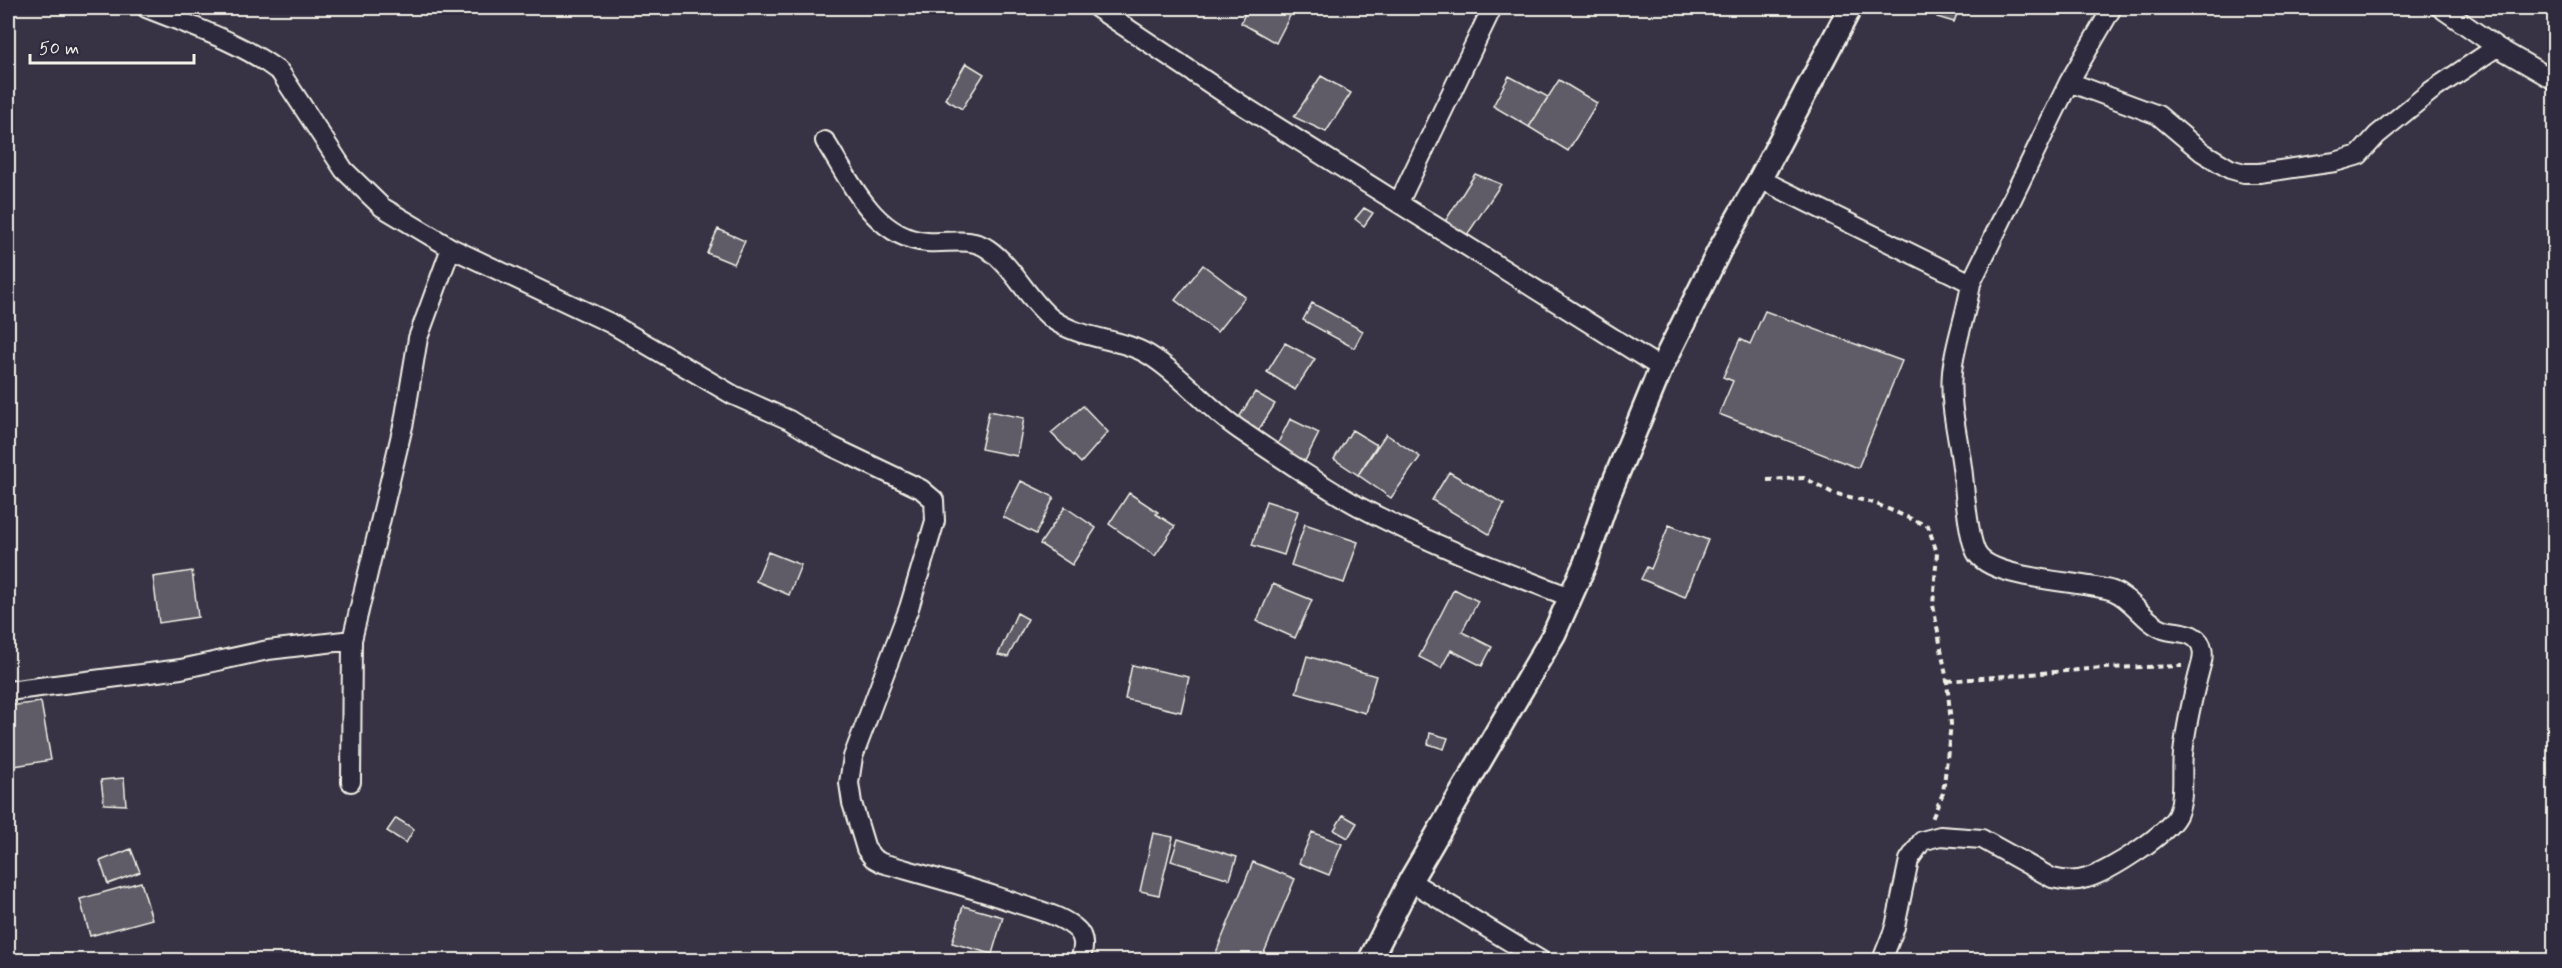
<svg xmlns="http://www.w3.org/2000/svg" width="2562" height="968" viewBox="0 0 2562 968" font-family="Mynerve,sans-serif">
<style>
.building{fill:#5f5c67;stroke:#f4f1e8;stroke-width:1.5}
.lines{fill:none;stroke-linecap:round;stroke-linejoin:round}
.minor-casing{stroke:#f4f1e8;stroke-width:22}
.tertiary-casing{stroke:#f4f1e8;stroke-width:27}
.path{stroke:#f4f1e8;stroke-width:4;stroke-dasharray:6 4.5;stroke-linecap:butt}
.minor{stroke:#2f2a3d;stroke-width:18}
.tertiary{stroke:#2f2a3d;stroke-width:22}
</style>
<rect width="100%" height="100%" fill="#373244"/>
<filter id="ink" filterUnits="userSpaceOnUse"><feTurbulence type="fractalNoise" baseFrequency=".0167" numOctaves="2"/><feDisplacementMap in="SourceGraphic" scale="12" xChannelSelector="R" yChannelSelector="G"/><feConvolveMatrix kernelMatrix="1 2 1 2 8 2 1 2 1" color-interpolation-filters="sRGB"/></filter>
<g filter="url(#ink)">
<path class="building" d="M1247,8H1294L1276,43L1241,23Z
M1940,8L1958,11L1954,22L1937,17Z
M966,63L984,74L962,109L945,99Z
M1321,76L1351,93L1326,132L1294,117Z
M1509,76L1548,97L1529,127L1493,106Z
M1559,80L1597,103L1568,151L1529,127Z
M1475,174L1501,184L1465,238L1444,223Z
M1364,208L1373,213L1364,226L1355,219Z
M718,229L745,241L734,264L707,253Z
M1203,265L1245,297L1217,332L1175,300Z
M1312,303L1363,331L1354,348L1303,320Z
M1765,311L1902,361L1858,468L1719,414L1733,381L1723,377L1740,339L1750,344Z
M1285,343L1315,359L1295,390L1267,372Z
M1255,392L1275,404L1258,431L1238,419Z
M1083,406L1108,432L1081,463L1051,433Z
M989,411L1024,418L1017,456L981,449Z
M1290,419L1319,433L1305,461L1276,447Z
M1352,430L1377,445L1358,475L1334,459Z
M1386,434L1420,457L1391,498L1358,475Z
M1449,472L1504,504L1489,534L1432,500Z
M1021,481L1054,497L1036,534L1003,517Z
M1129,493L1158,512L1156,514L1175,526L1155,556L1109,524Z
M1266,501L1298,511L1284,555L1252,545Z
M1065,507L1096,528L1072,565L1040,544Z
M1305,524L1358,542L1344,583L1291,565Z
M1669,525L1708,540L1685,597L1641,579L1647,567L1651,569Z
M768,552L801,565L789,595L756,581Z
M192,571L198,617L159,623L153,577Z
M1273,584L1312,600L1295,638L1257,621Z
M1454,589L1478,601L1462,632L1492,647L1482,666L1451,650L1441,668L1419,657Z
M1017,613L1028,619L1008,657L998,655Z
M1307,656L1376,676L1365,713L1296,693Z
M1132,665L1189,677L1181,712L1125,699Z
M41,702L51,760L8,767V706Z
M1430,733L1448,738L1444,749L1428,744Z
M124,778L126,805L104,804L101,780Z
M1343,815L1357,823L1348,838L1334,830Z
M396,818L414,829L406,843L387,831Z
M1312,832L1342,844L1329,875L1299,863Z
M1153,833L1173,837L1159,895L1140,891Z
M1178,839L1237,857L1230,879L1171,861Z
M131,849L140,872L108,884L100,861Z
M1253,862L1295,879L1261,960H1213Z
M141,882L152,919L90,936L80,899Z
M963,906L1003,917L992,954L952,943Z"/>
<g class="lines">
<defs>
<path id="minor" d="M146,8C191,26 241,42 280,72L344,170L382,207L451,248L610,323L733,395L789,420L831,446L921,489L934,500L935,521L909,608L853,757L849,783L852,803L866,849L873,858L882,863C928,876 974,888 1019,904C1037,910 1059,915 1074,927C1086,936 1084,949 1080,960
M1097,8L1239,103L1661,368
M2441,8L2497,47L2554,80
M2069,82L2158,115L2202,152L2230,169L2244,173H2259L2335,162L2359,155L2377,135L2431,91L2497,47
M825,141C850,180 874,238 927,242C948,244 970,236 988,249C1014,267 1027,299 1052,319C1081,340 1119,337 1149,355C1183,376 1207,408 1240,430C1278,456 1317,483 1358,506C1425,542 1499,570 1570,597
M1760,179L1971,283C1967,313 1955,342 1952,372C1949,404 1958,436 1962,467C1965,489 1967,533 1976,552C1989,580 2084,581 2113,591C2132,598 2144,622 2163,629C2173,633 2186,631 2194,637C2204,643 2204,656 2201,665C2193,695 2186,724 2183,754C2181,773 2185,796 2178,813C2171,833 2108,872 2087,878C2075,882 2064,881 2052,878L1982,839L1940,836L1922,841L1909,860L1895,927L1882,960
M1399,202L1492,8
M1971,283L2069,82L2112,8
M8,691L181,669L268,650L352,640
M351,782L352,640L404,422L418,338L451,248
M1410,881L1540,960"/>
<path id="tertiary" d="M1370,960L1410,881L1554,634L1585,564L1609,494L1661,368L1720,249L1760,179L1850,8"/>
</defs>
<use href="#minor" class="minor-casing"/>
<use href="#tertiary" class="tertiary-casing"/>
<path class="path" d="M1767,480L1804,478L1833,493L1874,503L1928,526L1937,553L1933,605L1947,681L1951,724L1943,793L1932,819
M1947,681L2102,668L2182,666"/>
<use href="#minor" class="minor"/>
<use href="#tertiary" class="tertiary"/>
</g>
</g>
<rect width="2562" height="968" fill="none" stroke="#2f2a3d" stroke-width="30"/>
<rect x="15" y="15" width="2532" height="938" fill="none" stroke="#f4f1e8" stroke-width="2" filter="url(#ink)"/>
<path d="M30 54v9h164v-9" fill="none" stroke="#f4f1e8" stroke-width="3"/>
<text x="39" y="54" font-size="18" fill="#f4f1e8" stroke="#2f2a3d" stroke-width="4.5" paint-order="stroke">50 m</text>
</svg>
